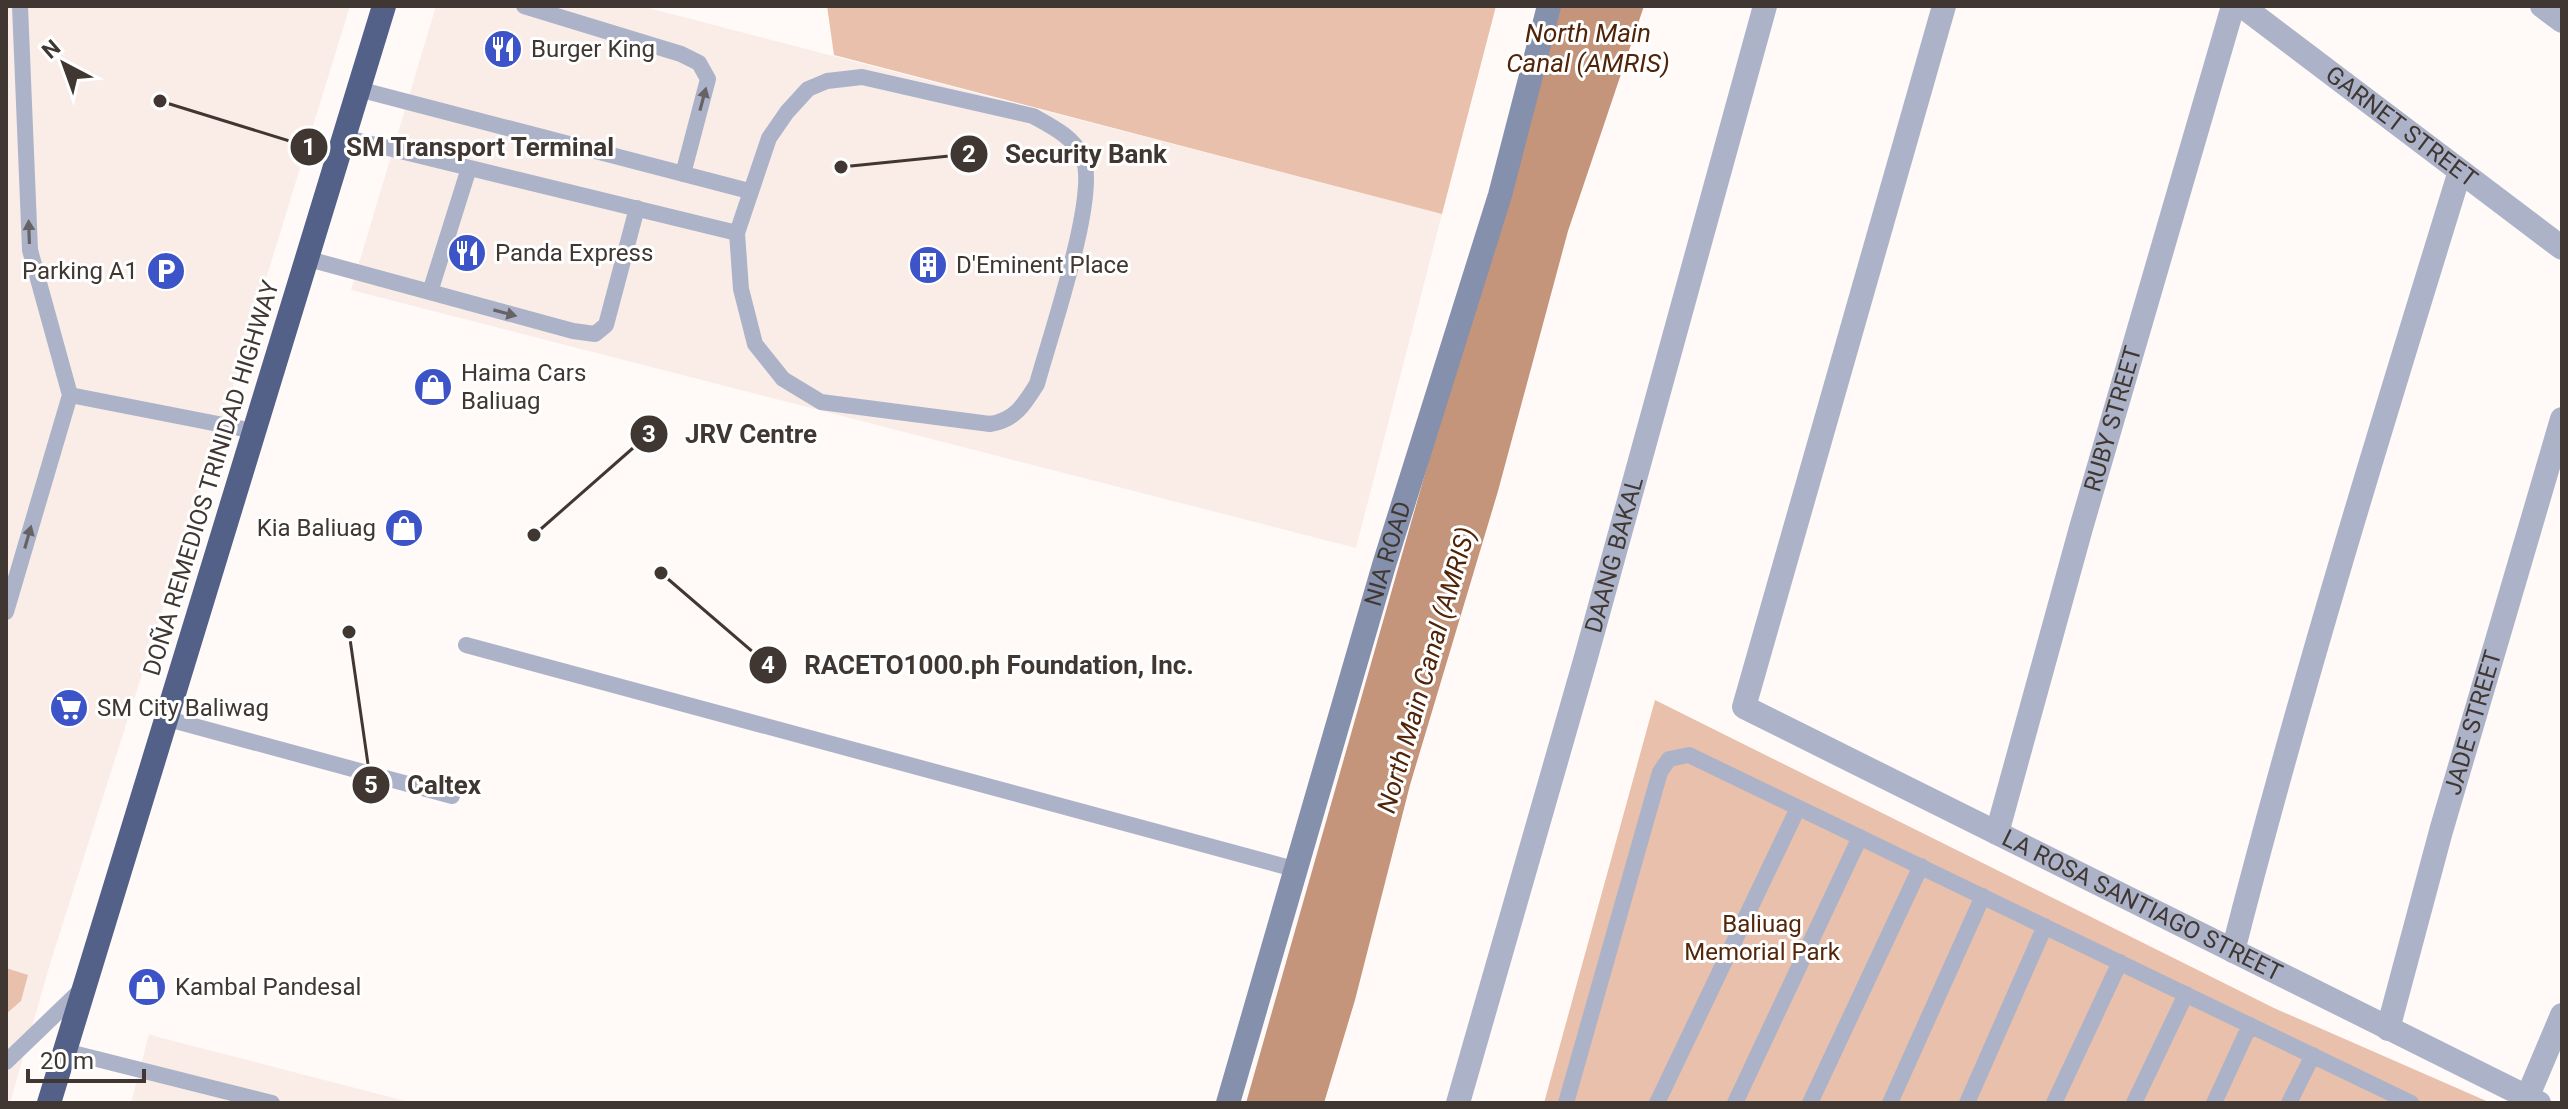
<svg xmlns="http://www.w3.org/2000/svg" width="2568" height="1109" viewBox="0 0 2568 1109" font-family="Roboto,sans-serif">
<style>
.built{fill:#faede7}
.green{fill:#e8c0ab}
.water{fill:#c4947b}
.lines{fill:none;stroke-linecap:round;stroke-linejoin:round}
.lane{stroke:#acb3c8;stroke-width:16}
.street{stroke:#acb3c8;stroke-width:24}
.secondary{stroke:#8590ad;stroke-width:24}
.highway{stroke:#536189;stroke-width:24}
.oneway{fill:#666266}
.labels{text-anchor:middle;dominant-baseline:central;stroke-width:6;stroke-linejoin:round;paint-order:stroke}
.poi-label{font-size:24px;fill:#403732;stroke:#fff;text-anchor:start}
.street-label{font-size:24px;fill:#403732;stroke:#fff}
.park-label{font-size:24px;fill:#54260a;stroke:#fff}
.water-label{font-size:26px;font-style:italic;fill:#512407;stroke:#fff}
.leader{fill:none;stroke:#403732;stroke-width:3}
.callout-dot{fill:#403732;stroke:#fff;stroke-width:3}
.mark-label{font-size:24px;text-anchor:middle;font-weight:bold;fill:#fff}
.callout-label{font-size:26px;text-anchor:middle;font-weight:bold;fill:#403732;stroke:#fff;stroke-width:6;stroke-linejoin:round;paint-order:stroke}
</style>
<rect width="100%" height="100%" fill="#fffaf8"/>
<path class="built" d="M6,6H350L213,451L50,964L10,1103H6Z
M436,6H641L1442,214L1356,548L351,290Z
M149,1034L158,1037L413,1103H131Z"/>
<path class="green" d="M827,6H1496L1442,214L834,55Z
M1655,700L2274,1008L2491,1103H1544Z
M6,968L28,975L21,1001L6,1014Z"/>
<path class="water" d="M1558,6H1644L1568,231L1498,491L1410,785L1355,1000L1324,1103H1246Z"/>
<g class="lines">
<path class="lane" d="M524,6L681,54L699,63L708,79L683,174
M862,77L1033,116C1051,126 1074,137 1083,158C1099,195 1049,339 1037,384C1024,405 1015,420 990,424L821,402L783,379L755,344L741,289L737,233L769,138L787,112L808,89L827,81Z
M358,89L749,191
M343,137L737,233
M305,258L573,331L595,334L606,325L637,208
M430,292L469,168
M70,395L254,431
M6,612L70,395L30,250L20,6
M466,645L1294,869
M168,719L452,796
M65,1051L272,1103
M6,1062L83,988
M1566,1103L1660,772L1669,759L1689,755L2411,1103
M1657,1103L1798,808
M1735,1103L1860,837
M1810,1103L1921,866
M1890,1103L1983,896
M1967,1103L2045,926
M2054,1103L2120,962
M2134,1103L2186,994
M2214,1103L2250,1025
M2289,1103L2313,1055"/>
<g class="street">
<path id="s1" d="M1944,6L1744,707L2539,1103"/>
<path id="s2" d="M2242,6L2562,248"/>
<path d="M2542,6L2562,21"/>
<path id="s3" d="M1997,833L2081,528L2233,6"/>
<path d="M2233,951C2300,689 2380,430 2460,171"/>
<path id="s4" d="M2388,1029L2441,831L2562,419"/>
<path d="M2527,1098L2562,1015"/>
<path id="s5" d="M1458,1103L1586,657L1765,6"/>
</g>
<path class="secondary" id="s6" d="M1228,1103L1384,565L1500,195L1549,6"/>
<path class="highway" d="M49,1103L384,6"/>
</g>
<defs><path id="oneway-solid" d="M-6-.8H1V-3.2L6.5 0L1 3.2V.8H-6Z" transform="scale(2)"/></defs>
<g class="oneway">
<use href="#oneway-solid" transform="translate(703 99) rotate(-75)"/>
<use href="#oneway-solid" transform="translate(29 232) rotate(-92)"/>
<use href="#oneway-solid" transform="translate(505 313) rotate(15)"/>
<use href="#oneway-solid" transform="translate(28 537) rotate(-74)"/>
</g>
<defs>
<symbol id="restaurant-disc" viewBox="-11 -11 22 22"><circle r="9.5" fill="#3c54c7" stroke="#fff"/><path d="M-5-6h1v4h1v-4h1v4h1v-4h1v5L-1.5 .5V6h-2V.5L-5-1ZM5-6V6H3V1.5H1.5Q1.5-4 5-6Z" fill="#fff"/></symbol>
<symbol id="building-disc" viewBox="-11 -11 22 22"><circle r="9.5" fill="#3c54c7" stroke="#fff"/><path d="M-4-6H4V6H1V3H-1V6H-4ZM-2.5-4.3h1.7v1.8h-1.7ZM.8-4.3h1.7v1.8H.8ZM-2.5-1h1.7V.8h-1.7ZM.8-1h1.7V.8H.8Z" fill="#fff"/></symbol>
<symbol id="parking-disc" viewBox="-11 -11 22 22"><circle r="9.5" fill="#3c54c7" stroke="#fff"/><path d="M-3.5-5.5H1a3.5 3.5 0 0 1 0 7H-1V5.5H-3.5ZM-1-3.4V-.6H.8a1.4 1.4 0 0 0 0-2.8Z" fill="#fff"/></symbol>
<symbol id="shop-disc" viewBox="-11 -11 22 22"><circle r="9.5" fill="#3c54c7" stroke="#fff"/><path d="M-5-2.5h2.3a2.7 3.5 0 0 1 5.4 0H5L5.5 6h-11ZM-1.5-2.5h3a1.5 2.3 0 0 0-3 0Z" fill="#fff"/></symbol>
<symbol id="supermarket-disc" viewBox="-11 -11 22 22"><circle r="9.5" fill="#3c54c7" stroke="#fff"/><path d="M-6-5.5h2.5l.6 2H6L4.5 2H-2.5L-4.4-4H-6ZM-1.5 3.2a1.3 1.3 0 1 0 .1 0ZM3 3.2a1.3 1.3 0 1 0 .1 0Z" fill="#fff"/></symbol>
</defs>
<g fill-rule="evenodd">
<use href="#restaurant-disc" x="481" y="27" width="44" height="44"/>
<use href="#restaurant-disc" x="445" y="231" width="44" height="44"/>
<use href="#building-disc" x="906" y="243" width="44" height="44"/>
<use href="#parking-disc" x="144" y="249" width="44" height="44"/>
<use href="#shop-disc" x="411" y="365" width="44" height="44"/>
<use href="#shop-disc" x="382" y="506" width="44" height="44"/>
<use href="#supermarket-disc" x="47" y="686" width="44" height="44"/>
<use href="#shop-disc" x="125" y="965" width="44" height="44"/>
</g>
<g class="labels">
<g class="poi-label">
<text x="531" y="49">Burger King</text>
<text x="495" y="253">Panda Express</text>
<text x="956" y="265">D'Eminent Place</text>
<text x="138" y="271" text-anchor="end">Parking A1</text>
<text x="461" y="373">Haima Cars<tspan x="461" dy="28">Baliuag</tspan></text>
<text x="376" y="528" text-anchor="end">Kia Baliuag</text>
<text x="97" y="708">SM City Baliwag</text>
<text x="175" y="987">Kambal Pandesal</text>
</g>
<g class="street-label">
<text stroke="none"><textPath href="#s2" startOffset="200">GARNET STREET</textPath></text>
<text stroke="none"><textPath href="#s3" startOffset="430">RUBY STREET</textPath></text>
<text transform="translate(211 478) rotate(-73)">DOÑA REMEDIOS TRINIDAD HIGHWAY</text>
<text stroke="none"><textPath href="#s6" startOffset="572">NIA ROAD</textPath></text>
<text stroke="none"><textPath href="#s5" startOffset="570">DAANG BAKAL</textPath></text>
<text stroke="none"><textPath href="#s4" startOffset="318">JADE STREET</textPath></text>
<text stroke="none"><textPath href="#s1" startOffset="1174">LA ROSA SANTIAGO STREET</textPath></text>
</g>
<g class="park-label">
<text x="1762" y="924">Baliuag<tspan x="1762" dy="28">Memorial Park</tspan></text>
</g>
<g class="water-label">
<text x="1588" y="33">North Main<tspan x="1588" dy="30">Canal (AMRIS)</tspan></text>
<text transform="translate(1426 670) rotate(-74)">North Main Canal (AMRIS)</text>
</g>
</g>
<path class="leader" d="M160 101L309 147M841 167L969 154M534 535L649 434M661 573L768 665M349 632L371 785"/>
<g class="callout-dot">
<circle cx="160" cy="101" r="8"/>
<circle cx="841" cy="167" r="8"/>
<circle cx="534" cy="535" r="8"/>
<circle cx="661" cy="573" r="8"/>
<circle cx="349" cy="632" r="8"/>
<circle cx="309" cy="147" r="20"/>
<circle cx="969" cy="154" r="20"/>
<circle cx="649" cy="434" r="20"/>
<circle cx="768" cy="665" r="20"/>
<circle cx="371" cy="785" r="20"/>
</g>
<g class="mark-label">
<text x="309" y="155">1</text>
<text x="969" y="162">2</text>
<text x="649" y="442">3</text>
<text x="768" y="673">4</text>
<text x="371" y="793">5</text>
</g>
<g class="callout-label">
<text x="480" y="156">SM Transport Terminal</text>
<text x="1086" y="163">Security Bank</text>
<text x="751" y="443">JRV Centre</text>
<text x="999" y="674">RACETO1000.ph Foundation, Inc.</text>
<text x="444" y="794">Caltex</text>
</g>
<rect width="2568" height="1109" fill="none" stroke="#403732" stroke-width="16"/>
<g transform="translate(64 64) rotate(319)" stroke="#ffffff" stroke-width="6" paint-order="stroke">
<path d="M0-6L14 30L0 20L-14 30Z" fill="#403732"/>
<text y="-12" font-size="22" font-weight="bold" text-anchor="middle" fill="#403732">N</text>
</g>
<path d="M28 1069v12h116v-12" fill="none" stroke="#403732" stroke-width="4"/>
<text x="40" y="1069" font-size="24" fill="#403732" stroke="#ffffff" stroke-width="6" paint-order="stroke">20 m</text>
</svg>
